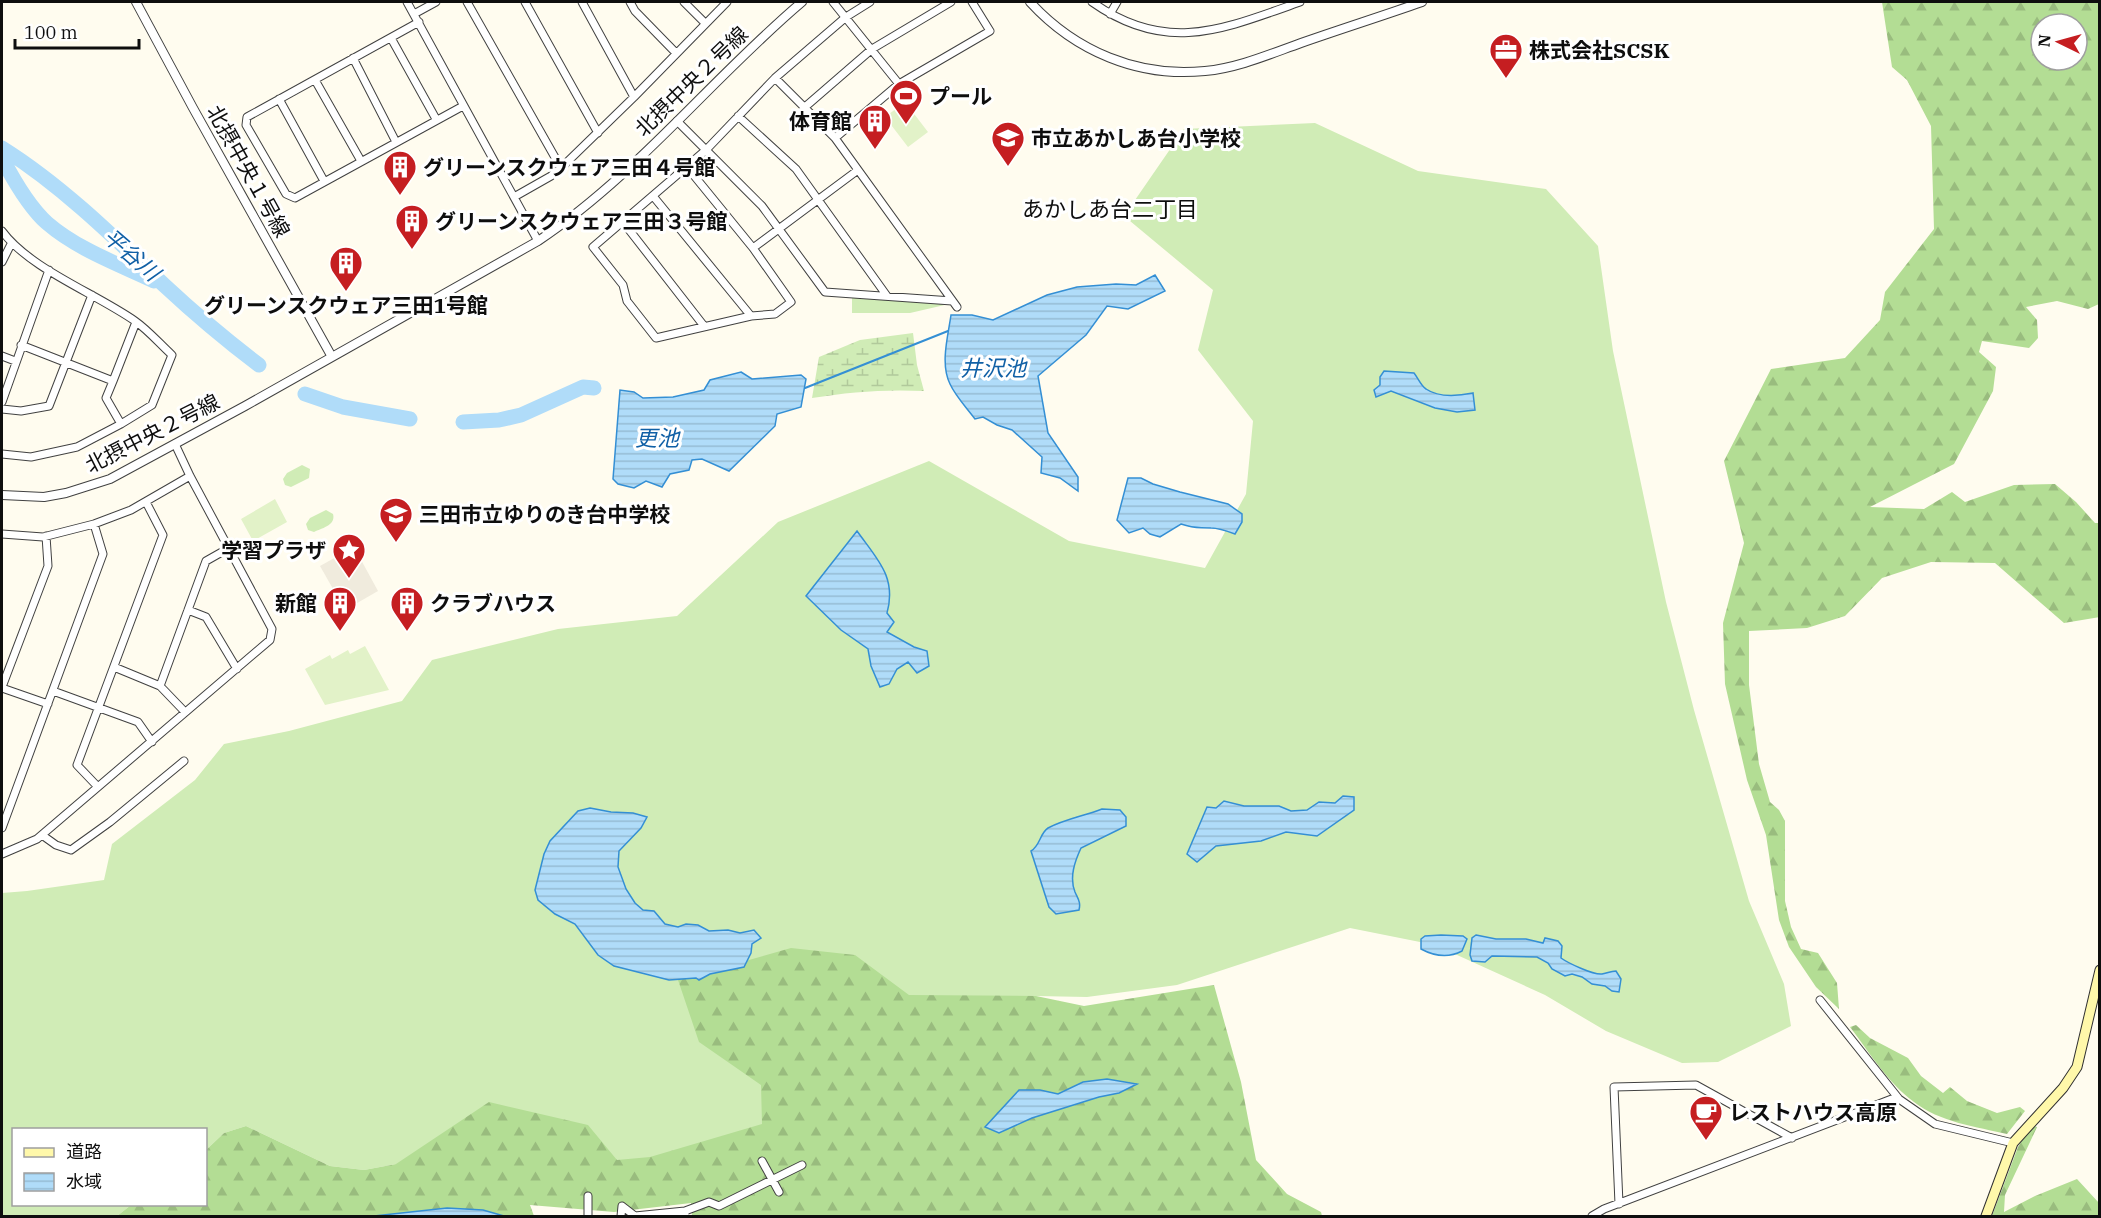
<svg xmlns="http://www.w3.org/2000/svg" width="2101" height="1218" viewBox="0 0 2101 1218" font-family="'IBM Plex Serif','Noto Sans JP',serif">
<style>
.grass{fill:#d0ecb6}
.forest{fill:url(#forest-firs);fill-rule:evenodd}
.wetland{fill:url(#wetland-marsh)}
.pitch{fill:#e2f2c8}
.plaza{fill:#f0ebdd}
.water{fill:url(#water-rules);stroke:#348fd4;stroke-width:1.5}
.lines{fill:none;stroke-linecap:round;stroke-linejoin:round}
.stream{stroke:#348fd4;stroke-width:2}
.river{stroke:#b0dcf9;stroke-width:15}
.minor-casing{stroke:#414141;stroke-width:9}
.tertiary-casing{stroke:#414141;stroke-width:10}
.secondary-casing{stroke:#303030;stroke-width:11}
.minor{stroke:#fff;stroke-width:7}
.tertiary{stroke:#fff;stroke-width:8}
.secondary{stroke:#fff8aa;stroke-width:9}
.labels{text-anchor:middle;dominant-baseline:central;stroke-width:6;stroke-linejoin:round;paint-order:stroke}
.poi-label{font-size:21px;font-weight:bold;fill:#0e0e0e;stroke:#fff;text-anchor:start}
.street-label{font-size:21px;fill:#0e0e0e;stroke:#fff}
.neighbourhood-label{font-size:22px;fill:#0e0e0e;stroke:#fff}
.water-label{font-size:22px;font-style:italic;fill:#1060a6;stroke:#fff}
</style>
<defs>
<pattern id="forest-firs" width="22" height="20" patternUnits="userSpaceOnUse" patternTransform="scale(1.5)"><rect width="22" height="20" fill="#b3dd94"/><path d="M5 1l3.5 6h-7zM16 11l3.5 6h-7z" fill="#99bc7e"/></pattern>
<pattern id="wetland-marsh" width="20" height="14" patternUnits="userSpaceOnUse" patternTransform="scale(1.5)"><rect width="20" height="14" fill="#d0ecb6"/><path d="M1 5h8M5 5V1M11 12h8M15 12V8" fill="none" stroke="#b1c99b"/></pattern>
<pattern id="water-rules" width="6" height="5" patternUnits="userSpaceOnUse" patternTransform="scale(1.5)"><rect width="6" height="5" fill="#b0dcf9"/><path d="M0 2.5h6" fill="none" stroke="#96bcd4"/></pattern>
</defs>
<rect width="100%" height="100%" fill="#fffcef"/>
<path class="grass" d="M1315,123L1418,171L1546,189L1598,246L1613,351L1666,602L1694,710L1749,901L1784,984L1791,1026L1718,1062L1682,1063L1606,1031L1545,995L1435,945L1350,928L1177,985L1087,997L1036,996L812,1133L529,1204L396,1164L364,1170L330,1166L246,1126L224,1133L206,1150V1130H14V1204L131,1205L117,1216H2V893L27,891L104,880L112,844L195,780L224,744L289,731L402,701L432,660L558,629L677,616L778,522L929,461L1069,541L1205,568L1246,494L1253,421L1198,350L1213,290L1124,216L1184,129Z
M852,297L949,304L910,313H852Z
M302,465L310,469L309,478L291,487L285,485L283,479L287,473Z
M326,510L333,514C336,525 323,528 314,532L308,530L306,524L310,518Z"/>
<path class="forest" d="M1882,2H2099V304L2088,309L2057,301L2026,307L2037,320L2038,338L2029,348L1982,341L1979,352L1996,367L1993,391L1954,464L1870,507L1924,509L1952,492L1965,502L2014,485L2055,484L2076,502L2095,523H2099L2100,617L2064,623L1995,563L1931,562L1882,578L1845,616L1807,628L1749,631V685L1759,764L1770,802L1779,810L1785,821V901L1791,927L1801,949L1818,953L1837,983L1839,1009L1816,987L1789,947L1779,920L1766,835L1747,780L1725,684L1723,623L1744,543L1724,461L1771,369L1845,358L1880,320L1885,292L1934,229L1931,126L1907,80L1892,67ZM2041,24H2077V60H2041Z
M791,948L855,955L909,995L1036,996L1084,1006L1214,985L1241,1082L1256,1160L1287,1194L1321,1212L1322,1216H692L691,1203L614,1212L530,1205L534,1216H117L131,1205L206,1204V1150L224,1133L246,1126L330,1166L364,1170L396,1164L489,1102L588,1125L617,1160L650,1157L762,1124L761,1085L699,1042L678,980Z
M1856,1025L1870,1038L1908,1058L1921,1076L1943,1093L1950,1087L1967,1101L1997,1113L2020,1107L2025,1111L2007,1134C1977,1127 1939,1122 1914,1102C1888,1083 1869,1052 1850,1027Z
M2032,1125L2037,1127L2005,1195L2004,1212L2035,1196L2077,1179L2099,1203V1216H1992L2018,1147Z"/>
<path class="wetland" d="M913,333L917,365L924,391C885,389 849,392 812,398L819,357L860,340Z"/>
<path class="pitch" d="M905,102L928,132L908,147L885,117Z
M275,499L287,522L253,541L241,519Z
M365,646L389,690L325,705L305,669L330,655L332,659L348,650L350,654Z"/>
<path class="plaza" d="M354,547L378,591L345,610L320,566Z"/>
<path class="water" d="M1155,275L1165,291L1128,309L1107,306L1086,335L1038,376L1048,433L1078,477V491L1060,478L1041,473L1042,457L1012,430L997,425L983,417L975,419C967,408 956,397 950,384C940,364 948,336 951,315H972L993,320L1047,295L1077,287L1116,284L1136,285Z
M1384,371L1414,373C1418,378 1421,386 1426,389C1439,398 1458,396 1473,393L1475,410L1457,412L1435,408L1391,391L1376,397L1374,390L1380,385V377Z
M741,372L752,379L801,375L806,379L801,407L777,414L775,426L729,471L702,459L692,460L689,470L670,474L662,487L646,481L634,488L618,484L613,479L620,390L634,392L643,398L673,397L704,390L710,380Z
M1128,478H1141L1153,484L1180,492L1228,504L1242,514V522L1235,534C1227,531 1219,528 1211,528C1197,527 1196,529 1181,524L1160,537L1150,534L1143,528L1129,533L1117,520Z
M857,531C877,559 897,577 887,613L894,622L887,632L914,647L927,651L929,666L917,673L908,662L897,669L889,684L880,687L871,666L868,649L841,630L806,596Z
M1343,796L1354,797V810L1317,836L1286,832L1261,841L1216,846L1197,862L1187,854L1207,807L1216,808L1224,801L1244,806H1279L1291,811L1307,810L1319,802L1335,803Z
M590,808L611,812L633,813L647,817L641,828L619,851L618,867L626,889L635,903L643,910L654,911L665,924L678,927L686,924L698,925L709,931L728,930L740,933L754,930L761,938L752,944L751,953L744,967L710,974L699,980L696,978L669,980L614,966L598,955L575,924L555,914L538,900L535,890L544,854L550,841L578,811Z
M1102,809L1120,810L1126,817V826L1081,848C1075,861 1069,877 1075,892C1078,899 1081,902 1079,910L1056,914L1049,907L1031,851C1040,846 1040,833 1048,828C1065,819 1084,816 1102,809Z
M1441,935L1463,936L1467,939L1462,951C1449,958 1434,956 1421,949V939L1425,936Z
M1476,935L1496,939H1526L1543,943L1545,938L1558,941L1562,946L1561,958C1568,963 1593,975 1602,974C1607,973 1611,971 1616,971L1621,979L1619,992L1612,991L1605,986L1592,984L1582,977L1572,974L1565,976L1552,969L1548,963L1537,957L1492,956L1485,962L1472,961L1470,955L1472,938Z
M1107,1079L1137,1084L1119,1093L1099,1097L1032,1118L999,1133L985,1127L1019,1090H1040L1058,1094L1083,1082Z
M447,1208L483,1210L504,1216H374Z"/>
<g class="lines">
<path class="stream" d="M805,388L948,331"/>
<path class="river" d="M2,148C61,185 113,236 164,285C194,313 226,340 259,365
M2,158C13,179 29,207 47,223C77,249 118,264 154,281
M305,394L343,407L410,419
M463,422L499,420L521,415L583,387L594,388"/>
<defs>
<path id="minor" d="M407,2L538,241
M467,2L561,168
M525,2L598,133
M582,2L634,97
M630,2L635,11L676,53
M684,2L705,23
M833,2L899,84
M1092,2C1167,55 1223,29 1300,2
M414,14L436,2
M1110,14L1117,2
M419,22L247,117L246,125L286,194L295,198L463,106
M391,38L436,119
M353,58L396,142
M775,78L835,138L957,307
M315,80L361,161
M279,99L324,181
M805,107L872,49L951,2
M738,116L796,169L887,296
M677,121L762,206L825,292L952,301
M835,138L899,84L990,31L972,2
M687,167L753,248L791,302L775,314L751,316L656,338L627,301L623,285L593,247L706,150L775,78L846,17L870,2
M653,196L751,316
M514,197L551,176L561,168L634,97L727,2
M623,222L704,326
M2,231C30,269 95,293 135,321C148,330 160,344 172,355L152,405L121,424L77,447L31,457L2,454
M753,248L858,170
M2,262L11,244
M21,345L113,381L136,322
M2,356L15,361
M113,381L106,398L121,424
M2,402L49,270
M2,409L21,411L49,406L92,295
M2,534L43,537L94,524L131,510L190,476
M188,610L206,617L237,669
M114,667L160,686L185,712
M160,686L206,561L229,548
M2,687L48,566L46,536
M2,688L48,704
M53,691L138,722L152,742
M98,787L77,765L163,535L146,502
M2,828L103,554L94,524
M42,835L56,845L71,850L110,822L184,761
M2,854L37,839L270,640L272,629L190,476L175,444
M1820,1000L1899,1099L1935,1124L2013,1143
M762,1161L779,1192
M1619,1204L1614,1087L1696,1085L1792,1138
M685,1211L709,1202L719,1206L802,1165
M588,1216V1196
M621,1216L622,1206L635,1216L685,1211V1216
M1592,1216L1604,1209L1897,1097"/>
<path id="tertiary" d="M136,2L193,108L332,357
M1030,2C1075,51 1138,78 1205,71C1238,68 1270,54 1301,43C1341,29 1382,16 1422,2
M2,495L44,497L66,493L110,479L245,406L538,241C637,175 712,78 802,2"/>
<path id="secondary" d="M1986,1216L2013,1143L2063,1088L2077,1067L2100,970"/>
</defs>
<use href="#minor" class="minor-casing"/>
<use href="#tertiary" class="tertiary-casing"/>
<use href="#secondary" class="secondary-casing"/>
<use href="#minor" class="minor"/>
<use href="#tertiary" class="tertiary"/>
<use href="#secondary" class="secondary"/>
</g>
<defs>
<symbol id="office-pin" viewBox="-11 -11 22 30"><path d="M0 17L-7.5 6A9.5 9.5 0 1 1 7.5 6Z" fill="#c51e21" stroke="#fff"/><path d="M-6-3h4V-5.5h4V-3h4V5H-6ZM-1-4.5V-3h2v-1.5ZM-6 0V1H6V0Z" fill="#fff"/></symbol>
<symbol id="stadium-pin" viewBox="-11 -11 22 30"><path d="M0 17L-7.5 6A9.5 9.5 0 1 1 7.5 6Z" fill="#c51e21" stroke="#fff"/><path d="M0-5a6.5 5 0 1 0 0 10a6.5 5 0 1 0 0-10ZM-3.5-1.8h7v3.6h-7Z" fill="#fff"/></symbol>
<symbol id="building-pin" viewBox="-11 -11 22 30"><path d="M0 17L-7.5 6A9.5 9.5 0 1 1 7.5 6Z" fill="#c51e21" stroke="#fff"/><path d="M-4-6H4V6H1V3H-1V6H-4ZM-2.5-4.3h1.7v1.8h-1.7ZM.8-4.3h1.7v1.8H.8ZM-2.5-1h1.7V.8h-1.7ZM.8-1h1.7V.8H.8Z" fill="#fff"/></symbol>
<symbol id="school-pin" viewBox="-11 -11 22 30"><path d="M0 17L-7.5 6A9.5 9.5 0 1 1 7.5 6Z" fill="#c51e21" stroke="#fff"/><path d="M0-5L7-2L0 1L-7-2ZM-4 1L0 2.5L4 1V4Q0 6-4 4Z" fill="#fff"/></symbol>
<symbol id="sight-pin" viewBox="-11 -11 22 30"><path d="M0 17L-7.5 6A9.5 9.5 0 1 1 7.5 6Z" fill="#c51e21" stroke="#fff"/><path d="M0-6L1.8-2.2L6-1.7L2.9 1.2L3.7 5.4L0 3.3L-3.7 5.4L-2.9 1.2L-6-1.7L-1.8-2.2Z" fill="#fff"/></symbol>
<symbol id="cafe-pin" viewBox="-11 -11 22 30"><path d="M0 17L-7.5 6A9.5 9.5 0 1 1 7.5 6Z" fill="#c51e21" stroke="#fff"/><path d="M-5.5-4.5H6V0H3Q3 3.5 0 3.5H-2.5Q-5.5 3.5-5.5 0ZM3-3.2v2h1.7v-2ZM-6 4.5H4V6H-6Z" fill="#fff"/></symbol>
</defs>
<g fill-rule="evenodd">
<use href="#office-pin" x="1487" y="31" width="38" height="52"/>
<use href="#stadium-pin" x="887" y="77" width="38" height="52"/>
<use href="#building-pin" x="856" y="102" width="38" height="52"/>
<use href="#school-pin" x="989" y="119" width="38" height="52"/>
<use href="#building-pin" x="381" y="148" width="38" height="52"/>
<use href="#building-pin" x="393" y="202" width="38" height="52"/>
<use href="#building-pin" x="327" y="244" width="38" height="52"/>
<use href="#school-pin" x="377" y="495" width="38" height="52"/>
<use href="#sight-pin" x="330" y="531" width="38" height="52"/>
<use href="#building-pin" x="321" y="584" width="38" height="52"/>
<use href="#building-pin" x="388" y="584" width="38" height="52"/>
<use href="#cafe-pin" x="1687" y="1093" width="38" height="52"/>
</g>
<g class="labels">
<g class="poi-label">
<text x="1529" y="50">株式会社SCSK</text>
<text x="929" y="96">プール</text>
<text x="852" y="121" text-anchor="end">体育館</text>
<text x="1031" y="138">市立あかしあ台小学校</text>
<text x="423" y="167">グリーンスクウェア三田４号館</text>
<text x="435" y="221">グリーンスクウェア三田３号館</text>
<text x="346" y="305" text-anchor="middle">グリーンスクウェア三田1号館</text>
<text x="419" y="514">三田市立ゆりのき台中学校</text>
<text x="326" y="550" text-anchor="end">学習プラザ</text>
<text x="317" y="603" text-anchor="end">新館</text>
<text x="430" y="603">クラブハウス</text>
<text x="1729" y="1112">レストハウス高原</text>
</g>
<g class="street-label">
<text transform="translate(691 81) rotate(-44)">北摂中央２号線</text>
<text transform="translate(249 171) rotate(61)">北摂中央１号線</text>
<text transform="translate(152 433) rotate(-27)">北摂中央２号線</text>
</g>
<g class="neighbourhood-label">
<text x="1110" y="208">あかしあ台二丁目</text>
</g>
<g class="water-label">
<text transform="translate(132 254) rotate(41)">平谷川</text>
<text x="993" y="367">井沢池</text>
<text x="657" y="437">更池</text>
</g>
</g>
<rect width="2101" height="1218" fill="none" stroke="#0e0e0e" stroke-width="6"/>
<rect x="12" y="1128" width="195" height="78" fill="#ffffff" stroke="#9f9f9f" stroke-width="1.5"/>
<rect x="24" y="1148" width="30" height="9" fill="#fff8aa" stroke="#9f9f9f" stroke-width="1.5"/>
<text x="66" y="1158" font-size="18" fill="#0e0e0e">道路</text>
<rect x="24" y="1173" width="30" height="18" fill="url(#water-rules)" stroke="#9f9f9f" stroke-width="1.5"/>
<text x="66" y="1188" font-size="18" fill="#0e0e0e">水域</text>
<g transform="translate(2059 42) rotate(275)"><circle r="28" fill="#ffffff" stroke="#9f9f9f" stroke-width="1.5"/>
<path d="M0-4.5L10 22L0 15L-10 22Z" fill="#c51e21"/>
<text y="-9" font-size="16" font-weight="bold" text-anchor="middle" fill="#0e0e0e">N</text>
</g>
<path d="M15 39v9h124v-9" fill="none" stroke="#0e0e0e" stroke-width="3"/>
<text x="24" y="39" font-size="18" fill="#0e0e0e" stroke="#ffffff" stroke-width="4.5" paint-order="stroke">100 m</text>
</svg>
